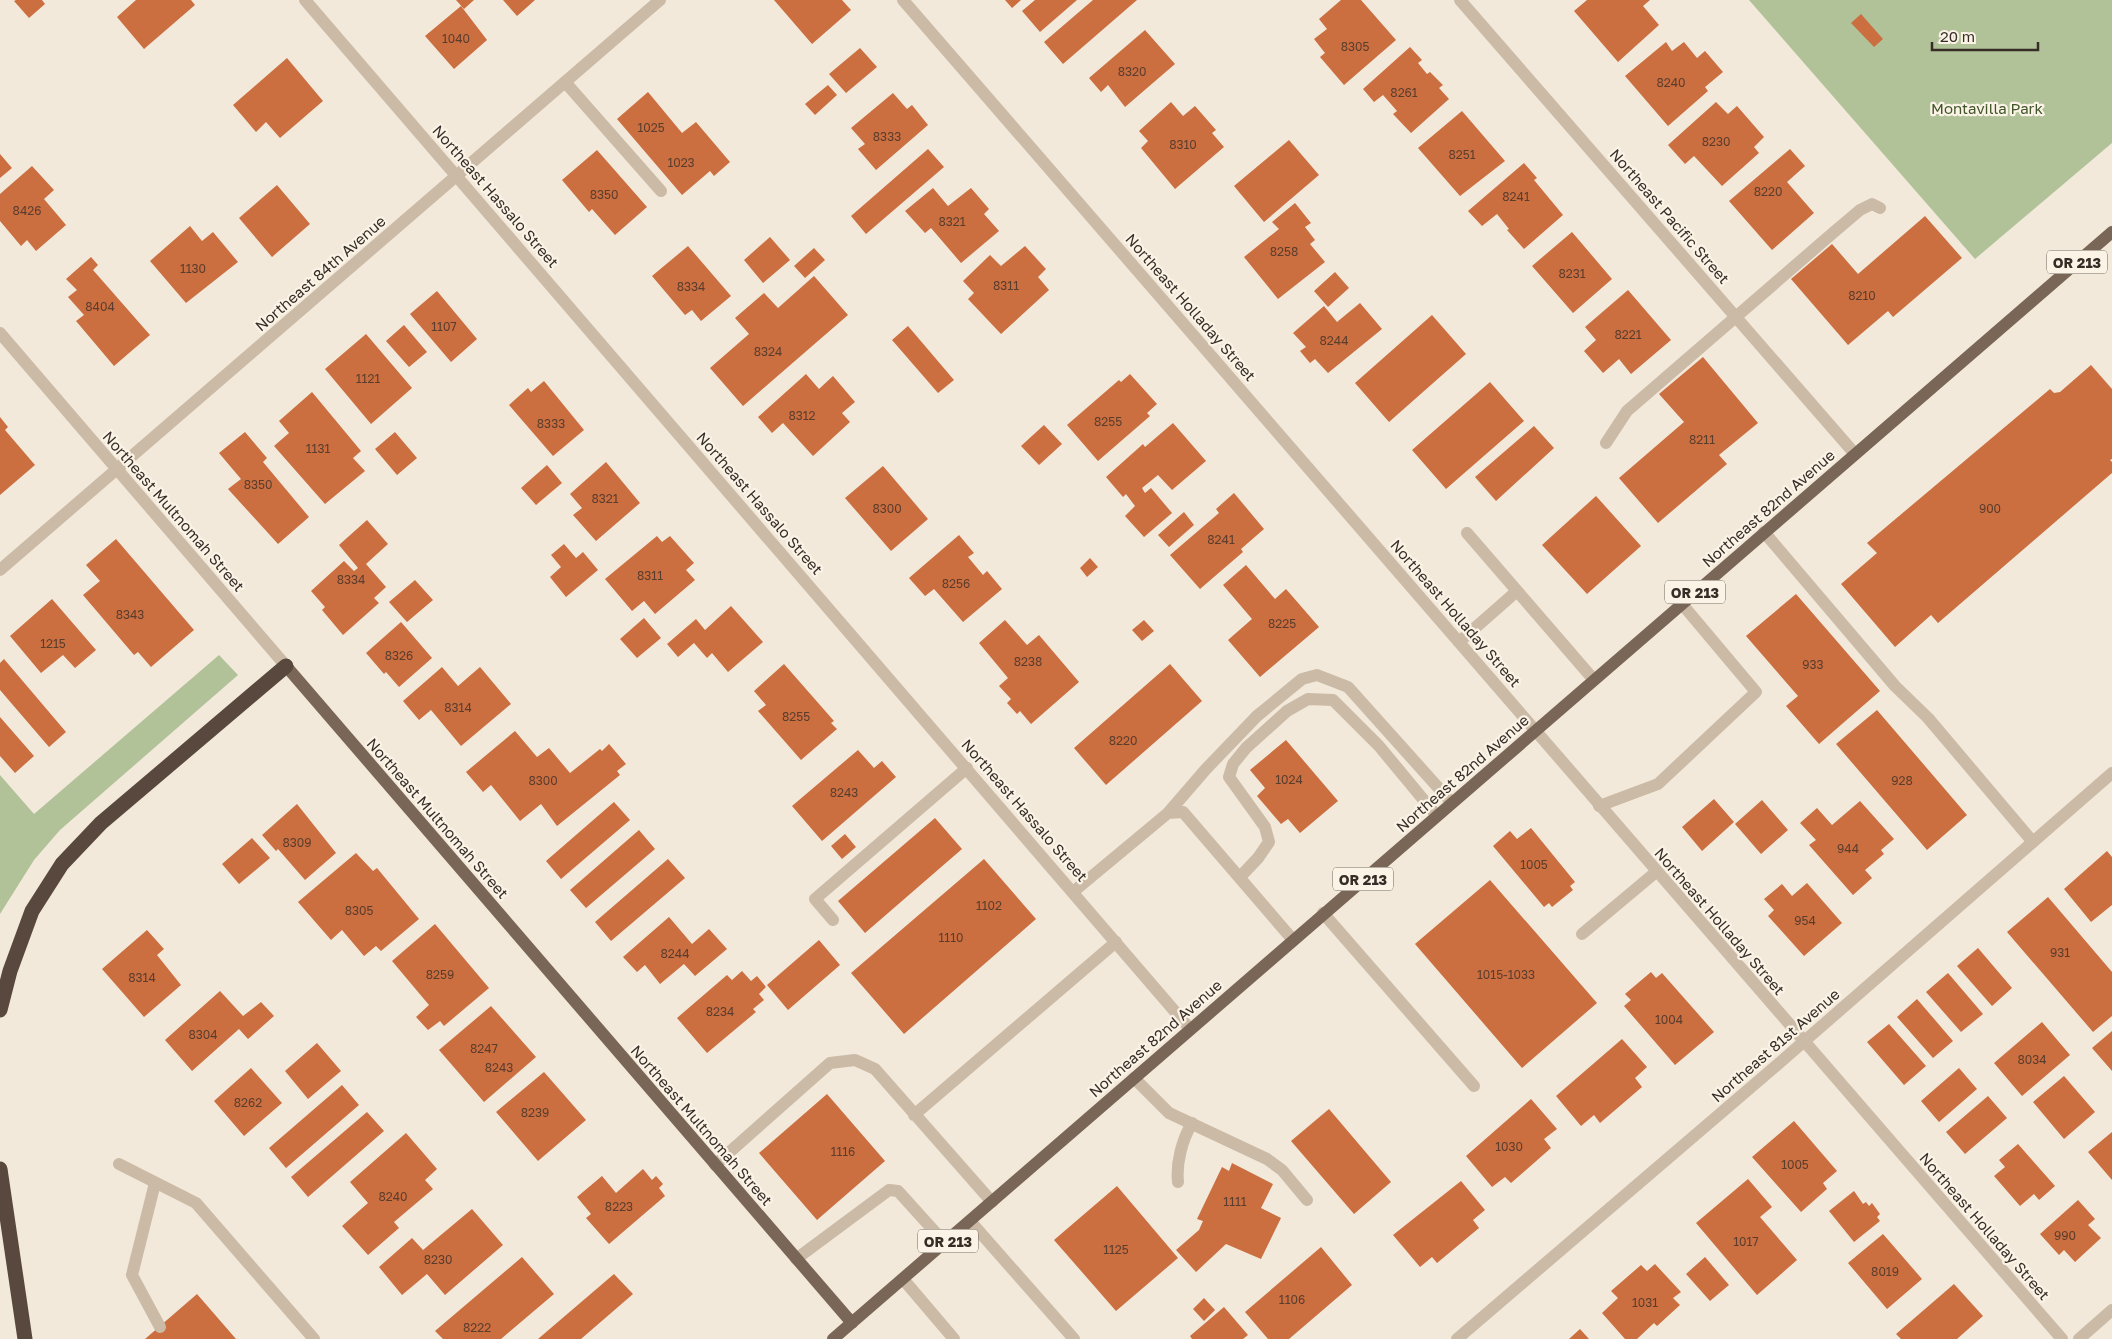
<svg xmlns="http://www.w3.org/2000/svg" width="2112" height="1339" viewBox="0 0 2112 1339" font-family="'Golos Text',sans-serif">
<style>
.green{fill:#b1c299}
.building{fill:#cb6e40}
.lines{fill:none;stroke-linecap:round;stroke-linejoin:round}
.service{stroke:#cbbaa5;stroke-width:12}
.minor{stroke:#cbbaa5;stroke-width:12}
.primary{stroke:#796657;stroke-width:12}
.motorway{stroke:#58483d;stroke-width:15}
.labels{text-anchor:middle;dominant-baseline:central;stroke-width:4.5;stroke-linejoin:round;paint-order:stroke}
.number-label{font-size:12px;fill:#5b3d2d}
.shield{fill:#faf3e6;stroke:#716860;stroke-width:1}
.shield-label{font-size:14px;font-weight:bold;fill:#362d27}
.park-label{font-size:15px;fill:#41562a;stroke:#faf3e6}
.street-label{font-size:15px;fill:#362d27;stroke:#faf3e6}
</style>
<rect width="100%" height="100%" fill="#f2e9da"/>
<path class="green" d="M1749,0H2112V143L1975,259Z
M219,655L238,675L60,830L34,860L0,914V775L34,814Z"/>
<path class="building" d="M16,0H42L45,4L29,18L14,1Z
M136,0H191L195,5L144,49L117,17Z
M456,0H474L464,9Z
M503,0H535L517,16Z
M774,0H842L851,10L812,44Z
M1005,0H1021L1012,8Z
M1035,0H1077L1040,32L1022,11Z
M1093,0H1137L1063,64L1044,42Z
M1341,0H1361L1396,40L1344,85L1320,57L1325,53L1314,39L1327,29L1319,19Z
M1587,0H1650L1643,6L1659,25L1618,62L1574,11Z
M461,6L487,40L454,69L425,36Z
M1861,14L1883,39L1874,47L1851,23Z
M1145,30L1175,64L1125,107L1108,85L1101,92L1089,78Z
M1666,42L1672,51L1684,42L1697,58L1705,51L1723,72L1705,87L1708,91L1668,126L1625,76Z
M1410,47L1422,60L1418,63L1427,74L1430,72L1443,85L1439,88L1449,99L1411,133L1393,114L1397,111L1383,95L1374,102L1363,89Z
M860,48L877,67L846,93L829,74Z
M287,58L323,101L280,138L266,122L256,132L233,105Z
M828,85L837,95L815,115L805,104Z
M648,92L682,133L696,122L730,162L714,176L710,171L682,195L617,119Z
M893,93L907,109L912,105L928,125L876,170L858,149L865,144L851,128Z
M1171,102L1183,116L1195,106L1216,130L1212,133L1224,147L1175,189L1141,148L1148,141L1139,131Z
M1716,102L1728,114L1737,106L1764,137L1754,147L1759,153L1722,186L1694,156L1685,164L1668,145Z
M1462,111L1505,161L1460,196L1418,148Z
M1289,140L1319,175L1264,222L1234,186Z
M928,149L944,167L866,234L851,216Z
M1790,149L1805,166L1787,182L1814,213L1772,250L1729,201Z
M597,150L647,207L615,235L592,209L589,212L562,180Z
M0,154L12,168L0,178Z
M1524,163L1537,178L1534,180L1563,215L1524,249L1507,230L1509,229L1497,214L1482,226L1468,211Z
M32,166L54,190L44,199L66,225L36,251L27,240L21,246L0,221V194Z
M277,185L310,224L272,257L239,218Z
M933,188L948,206L971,188L989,209L984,214L999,231L961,263L931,228L925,233L905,211Z
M1295,203L1311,223L1305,227L1315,240L1310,244L1325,262L1278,299L1244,257L1279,229L1272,222Z
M1925,216L1962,258L1893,317L1888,311L1848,345L1791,279L1832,244L1858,274Z
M190,226L202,241L213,232L238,262L186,303L150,261Z
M1572,232L1612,279L1573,313L1532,266Z
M770,237L790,260L763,283L744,260Z
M688,246L731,296L701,321L692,310L685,315L652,276Z
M1025,246L1046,269L1038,277L1049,290L1001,334L968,299L974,293L963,281L990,255L1001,266Z
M814,248L825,260L805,278L794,266Z
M91,257L98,265L93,270L150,335L114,366L76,321L84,315L68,297L77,290L66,279Z
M1335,272L1349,288L1328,307L1314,291Z
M814,276L848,315L743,406L710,368L749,334L735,318L764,293L778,308Z
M1628,290L1671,340L1631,374L1619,359L1603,373L1584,351L1596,340L1585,327Z
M437,291L477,339L451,362L410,314Z
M1360,303L1382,329L1328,373L1315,359L1310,363L1300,351L1306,347L1293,333L1324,306L1337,322Z
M1432,315L1466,354L1389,422L1355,383Z
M404,325L427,352L409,367L386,341Z
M908,326L954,380L938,393L892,340Z
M366,334L412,388L371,424L325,369Z
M1703,357L1758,423L1719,455L1727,464L1658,523L1619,478L1684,422L1659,394Z
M2091,365L2112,389V459L2110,460L2112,462V473L1938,623L1931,615L1895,647L1841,584L1877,553L1867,543L2050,389L2054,393L2060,392Z
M806,374L819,389L833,376L855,402L842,413L850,422L813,456L783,423L772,433L758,417Z
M1130,374L1157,404L1147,413L1150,416L1098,461L1067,425L1119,380L1121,382Z
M544,381L584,430L553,456L509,405L528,388L531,392Z
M1490,382L1524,421L1446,489L1412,450Z
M312,392L361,451L353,458L365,471L325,504L274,446L289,433L279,421Z
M0,417L8,427L5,430L35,465L0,495Z
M1173,423L1206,461L1172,490L1158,475L1142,488L1145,493L1151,488L1172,513L1144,537L1125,516L1135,506L1126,494L1123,497L1106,477L1143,444L1145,447Z
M1044,425L1062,444L1039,465L1021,446Z
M1534,426L1554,448L1496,501L1475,477Z
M245,432L267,458L263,462L309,517L278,544L228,489L241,479L219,453Z
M395,432L417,458L397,475L375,449Z
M606,462L640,503L596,541L573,515L582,508L570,494Z
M547,465L562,483L536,505L521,488Z
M883,466L928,519L891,551L845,498Z
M1234,493L1264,529L1241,549L1243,552L1200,589L1170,555L1219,513L1216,509Z
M1596,496L1641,546L1587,594L1542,545Z
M1184,512L1194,525L1169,547L1158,535Z
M367,520L388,544L366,564L386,587L374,598L379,603L343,635L322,610L325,607L311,591L344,561L354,571L358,568L339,545Z
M959,535L974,553L968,557L983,575L987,571L1002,589L963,622L934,589L925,596L909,578Z
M657,536L662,542L670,536L694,563L686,570L695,580L655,614L644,601L632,611L605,579Z
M116,539L194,630L151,667L138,652L134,655L83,595L100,581L86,565Z
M564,544L576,558L583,552L598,570L566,597L550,577L561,567L551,555Z
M1090,558L1098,567L1087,577L1080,568Z
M1246,565L1275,599L1286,589L1319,627L1260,677L1228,640L1252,619L1223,585Z
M415,580L433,600L407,622L389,602Z
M1796,594L1880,691L1819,744L1786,706L1798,696L1746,636Z
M52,599L96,650L75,668L63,655L41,673L10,636Z
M731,606L763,642L728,672L712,653L707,658L694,643L678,657L667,644L696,619L705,630Z
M644,618L661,638L637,658L620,639Z
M1005,620L1027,645L1039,635L1079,682L1031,724L1020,711L1017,714L1007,703L1011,699L999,686L1008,678L979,643Z
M1144,620L1154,631L1142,641L1132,630Z
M401,622L432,658L399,687L386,672L384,674L366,653Z
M4,659L66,732L49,747L0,690V663Z
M784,664L834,721L831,723L837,729L801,760L758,711L766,705L754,691Z
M1170,664L1202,701L1106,785L1074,748Z
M442,667L458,686L480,667L511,704L461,746L431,710L419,720L403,701Z
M1877,710L1967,815L1927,850L1836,744Z
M0,717L34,756L15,773L0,756Z
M515,731L537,757L549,748L570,773L600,749L602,751L609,744L626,764L617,771L620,775L557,826L541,804L520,821L491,785L483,792L466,772Z
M1286,740L1338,801L1300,833L1288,819L1281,824L1257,796L1265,788L1250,770Z
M858,750L874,768L882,761L896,777L822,841L792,806Z
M1714,799L1734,822L1702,851L1682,827Z
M1762,800L1788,830L1761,854L1735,824Z
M1860,801L1894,839L1881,850L1884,854L1865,870L1872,878L1853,895L1809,845L1816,840L1800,823L1817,808L1832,825Z
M614,802L630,820L561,879L546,861Z
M297,804L336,853L305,880L278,849L276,851L262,835Z
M935,818L962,849L865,933L838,901Z
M1531,828L1575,882L1570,886L1573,890L1552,907L1549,903L1544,907L1493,846L1510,831L1517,839Z
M639,830L655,849L586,908L570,890Z
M845,834L856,847L842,859L831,846Z
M252,838L270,858L239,884L222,864Z
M2107,851L2112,857V905L2091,922L2064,889Z
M356,853L373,871L377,868L419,919L381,951L376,946L364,956L342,930L331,940L298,902Z
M668,859L685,878L611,941L595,922Z
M984,859L1036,919L904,1034L851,973Z
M1490,880L1597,1003L1522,1068L1415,944Z
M1807,883L1842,923L1804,956L1768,916L1774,910L1764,899L1782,884L1792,896Z
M2048,897L2112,972V1016L2093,1032L2007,932Z
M669,917L692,944L709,929L727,949L695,976L684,964L660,984L645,965L637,972L623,957Z
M435,924L489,988L444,1026L440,1021L428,1030L416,1017L429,1005L392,961Z
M147,930L164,949L157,955L181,985L144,1017L102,969Z
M819,940L840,965L788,1010L767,985Z
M1978,948L2012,988L1992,1006L1957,966Z
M742,971L751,981L757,976L766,987L759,994L764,1000L753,1009L756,1012L707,1053L677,1018L727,975L732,980Z
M1651,972L1656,978L1662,973L1714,1032L1675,1065L1624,1006L1631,1000L1625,994Z
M1948,973L1983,1014L1961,1032L1926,992Z
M220,991L243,1016L261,1002L274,1016L248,1039L239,1029L192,1071L165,1040Z
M1917,999L1953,1041L1933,1058L1897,1017Z
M491,1006L536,1057L484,1102L439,1050Z
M2042,1022L2070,1055L2022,1096L1994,1063Z
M1889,1024L1926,1066L1904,1085L1867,1042Z
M2112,1031V1071L2092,1048Z
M1622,1039L1647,1067L1635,1078L1642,1087L1600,1123L1594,1115L1581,1126L1556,1096Z
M317,1043L341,1071L308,1099L285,1071Z
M251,1068L282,1103L244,1136L214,1101Z
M1959,1068L1977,1089L1939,1122L1921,1101Z
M544,1072L586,1120L538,1161L496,1112Z
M2064,1076L2095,1112L2064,1139L2033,1102Z
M342,1085L359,1105L286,1168L269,1148Z
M827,1094L885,1161L817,1220L759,1153Z
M1988,1096L2007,1118L1965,1154L1946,1132Z
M1531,1099L1557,1129L1544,1139L1551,1148L1511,1183L1505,1177L1492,1187L1466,1156Z
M1329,1109L1391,1182L1354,1214L1291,1141Z
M367,1112L384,1131L308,1197L291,1177Z
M1794,1121L1837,1171L1823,1183L1827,1189L1801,1212L1752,1157Z
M2112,1132V1180L2088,1152Z
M406,1133L437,1169L425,1180L433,1189L394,1222L399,1228L368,1255L342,1226L368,1203L350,1182Z
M2018,1144L2055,1186L2039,1200L2034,1194L2020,1206L1994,1176L2005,1167L1999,1160Z
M1232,1163L1273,1184L1261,1208L1281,1218L1261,1259L1226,1244L1196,1272L1176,1250L1199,1230L1203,1221L1197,1219L1222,1167L1229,1171Z
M643,1169L652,1180L656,1176L663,1184L659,1188L665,1196L609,1244L586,1218L591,1214L577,1197L602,1176L616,1193Z
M1748,1179L1772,1207L1760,1217L1797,1260L1757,1295L1696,1223Z
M1461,1181L1485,1210L1473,1220L1479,1228L1437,1263L1432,1257L1420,1267L1393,1235Z
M1117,1186L1178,1258L1116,1311L1054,1240Z
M1854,1191L1863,1204L1866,1202L1869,1206L1872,1203L1880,1214L1877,1217L1880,1221L1854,1242L1829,1211Z
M2078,1200L2095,1219L2088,1225L2101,1238L2075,1262L2064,1250L2059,1255L2040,1234Z
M472,1209L503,1245L445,1295L427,1274L402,1295L379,1267L412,1238L423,1250Z
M1883,1234L1922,1279L1887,1309L1848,1263Z
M1321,1247L1352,1285L1289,1339H1268L1245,1312Z
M522,1257L554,1294L501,1339H443L435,1331Z
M1705,1257L1729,1285L1710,1301L1686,1274Z
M1655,1264L1681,1292L1673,1298L1680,1305L1657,1326L1654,1323L1637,1339H1625L1602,1313L1618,1298L1611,1291L1641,1265L1647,1271Z
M614,1274L633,1294L581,1339H538Z
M1954,1284L1983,1316L1957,1339H1901L1896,1334Z
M197,1294L236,1339H145Z
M1204,1298L1215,1310L1204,1321L1193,1309Z
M1224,1307L1248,1335L1243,1339H1192L1190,1336Z
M1580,1329L1589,1339H1569Z"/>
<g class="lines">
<path class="service" d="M565,82L661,191
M1606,443L1627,411L1834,232L1860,210L1872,204L1880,208
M1764,532L1895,686L1928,718L2033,842
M1467,533L1594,680
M1459,642L1517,591
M1599,806L1658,784L1756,692L1682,604
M1168,813L1206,769L1257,716L1302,679L1317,675L1348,687L1452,803
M1240,877L1258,858L1269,842L1265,827L1229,777L1233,764L1246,748L1287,711L1308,699L1333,700L1379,746L1437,816
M1073,892L1168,813L1183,812L1293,940
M1323,913L1474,1086
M833,920L815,899L967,768
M1582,934L1656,872
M1134,1078L1169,1113L1267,1159L1282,1170L1307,1200
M914,1115L1116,942
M715,1165L830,1063L855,1060L875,1069L992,1202
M1178,1182C1176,1163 1182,1140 1192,1123
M155,1183L132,1275L160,1327
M970,1221L1074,1339
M796,1259L889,1190L898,1191L945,1243"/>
<path class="minor" d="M305,0L1190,1029
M903,0C1290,446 1675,894 2062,1339
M1460,0L1855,454
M0,333L286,666
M0,570L660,0
M119,1164L196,1203L314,1339
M903,1279L954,1339
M1457,1339L1777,1065L2112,773
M2079,1339L2112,1310"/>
<path class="primary" d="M286,666L852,1323
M833,1339L2112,232"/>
<path class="motorway" d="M0,1010L10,971L32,911L62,864L101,823L286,666
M0,1169L25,1339"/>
</g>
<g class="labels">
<g class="number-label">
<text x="456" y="38">1040</text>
<text x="1355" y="46">8305</text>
<text x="1132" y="71">8320</text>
<text x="1671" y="82">8240</text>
<text x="1404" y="92">8261</text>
<text x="651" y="127">1025</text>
<text x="887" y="136">8333</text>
<text x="1716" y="141">8230</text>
<text x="1183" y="144">8310</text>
<text x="1462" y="154">8251</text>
<text x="681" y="162">1023</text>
<text x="1768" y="191">8220</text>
<text x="604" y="194">8350</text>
<text x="1516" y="196">8241</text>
<text x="27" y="210">8426</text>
<text x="952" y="221">8321</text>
<text x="1284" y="251">8258</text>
<text x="193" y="268">1130</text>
<text x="1572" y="273">8231</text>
<text x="1006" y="285">8311</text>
<text x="691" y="286">8334</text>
<text x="1862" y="295">8210</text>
<text x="100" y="306">8404</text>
<text x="444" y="326">1107</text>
<text x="1628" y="334">8221</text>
<text x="1334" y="340">8244</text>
<text x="768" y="351">8324</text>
<text x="368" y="378">1121</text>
<text x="802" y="415">8312</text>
<text x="1108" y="421">8255</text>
<text x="551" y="423">8333</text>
<text x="1702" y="439">8211</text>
<text x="318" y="448">1131</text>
<text x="258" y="484">8350</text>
<text x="605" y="498">8321</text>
<text x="887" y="508">8300</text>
<text x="1990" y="508">900</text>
<text x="1221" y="539">8241</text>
<text x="650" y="575">8311</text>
<text x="351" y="579">8334</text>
<text x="956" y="583">8256</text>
<text x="130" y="614">8343</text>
<text x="1282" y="623">8225</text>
<text x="53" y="643">1215</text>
<text x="399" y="655">8326</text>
<text x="1028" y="661">8238</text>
<text x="1813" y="664">933</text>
<text x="458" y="707">8314</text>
<text x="796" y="716">8255</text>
<text x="1123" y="740">8220</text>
<text x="1289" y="779">1024</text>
<text x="543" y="780">8300</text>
<text x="1902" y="780">928</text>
<text x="844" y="792">8243</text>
<text x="297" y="842">8309</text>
<text x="1848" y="848">944</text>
<text x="1534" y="864">1005</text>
<text x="989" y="905">1102</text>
<text x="359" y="910">8305</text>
<text x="1805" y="920">954</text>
<text x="951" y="937">1110</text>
<text x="2060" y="952">931</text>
<text x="675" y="953">8244</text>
<text x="440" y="974">8259</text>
<text x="1506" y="974">1015-1033</text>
<text x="142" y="977">8314</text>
<text x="720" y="1011">8234</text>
<text x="1669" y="1019">1004</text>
<text x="203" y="1034">8304</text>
<text x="484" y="1048">8247</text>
<text x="2032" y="1059">8034</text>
<text x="499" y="1067">8243</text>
<text x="248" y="1102">8262</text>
<text x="535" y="1112">8239</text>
<text x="1509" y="1146">1030</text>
<text x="843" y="1151">1116</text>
<text x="1795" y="1164">1005</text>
<text x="393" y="1196">8240</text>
<text x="1235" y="1201">1111</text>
<text x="619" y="1206">8223</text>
<text x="2065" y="1235">990</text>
<text x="1746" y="1241">1017</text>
<text x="1116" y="1249">1125</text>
<text x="438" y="1259">8230</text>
<text x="1885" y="1271">8019</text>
<text x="1292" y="1299">1106</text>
<text x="1645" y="1302">1031</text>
<text x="477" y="1327">8222</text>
</g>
<g class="shield">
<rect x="2047" y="250.5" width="60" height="23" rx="4"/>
<rect x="1665" y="580.5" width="60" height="23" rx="4"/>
<rect x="1333" y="867.5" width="60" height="23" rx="4"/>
<rect x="918" y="1229.5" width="60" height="23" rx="4"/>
</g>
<g class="shield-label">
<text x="2077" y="262">OR 213</text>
<text x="1695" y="592">OR 213</text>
<text x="1363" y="879">OR 213</text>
<text x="948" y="1241">OR 213</text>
</g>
<g class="park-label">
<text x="1987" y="108">Montavilla Park</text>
</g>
<g class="street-label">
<text transform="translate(496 196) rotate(49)">Northeast Hassalo Street</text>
<text transform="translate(1670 216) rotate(49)">Northeast Pacific Street</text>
<text transform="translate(320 273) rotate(-41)">Northeast 84th Avenue</text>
<text transform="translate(1191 307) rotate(49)">Northeast Holladay Street</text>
<text transform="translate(760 503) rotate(49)">Northeast Hassalo Street</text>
<text transform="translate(1768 508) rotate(-41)">Northeast 82nd Avenue</text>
<text transform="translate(174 511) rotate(49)">Northeast Multnomah Street</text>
<text transform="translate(1456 613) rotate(49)">Northeast Holladay Street</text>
<text transform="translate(1462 773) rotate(-41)">Northeast 82nd Avenue</text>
<text transform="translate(1025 810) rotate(49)">Northeast Hassalo Street</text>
<text transform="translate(438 818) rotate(49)">Northeast Multnomah Street</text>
<text transform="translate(1720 921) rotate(49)">Northeast Holladay Street</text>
<text transform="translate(1155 1038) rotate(-41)">Northeast 82nd Avenue</text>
<text transform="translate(1775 1045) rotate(-41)">Northeast 81st Avenue</text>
<text transform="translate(702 1125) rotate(49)">Northeast Multnomah Street</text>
<text transform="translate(1985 1226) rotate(49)">Northeast Holladay Street</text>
</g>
</g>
<path d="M1932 42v8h106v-8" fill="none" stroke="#362d27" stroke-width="2.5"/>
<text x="1940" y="42" font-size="15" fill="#362d27" stroke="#faf3e6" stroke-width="4" paint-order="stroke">20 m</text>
</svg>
